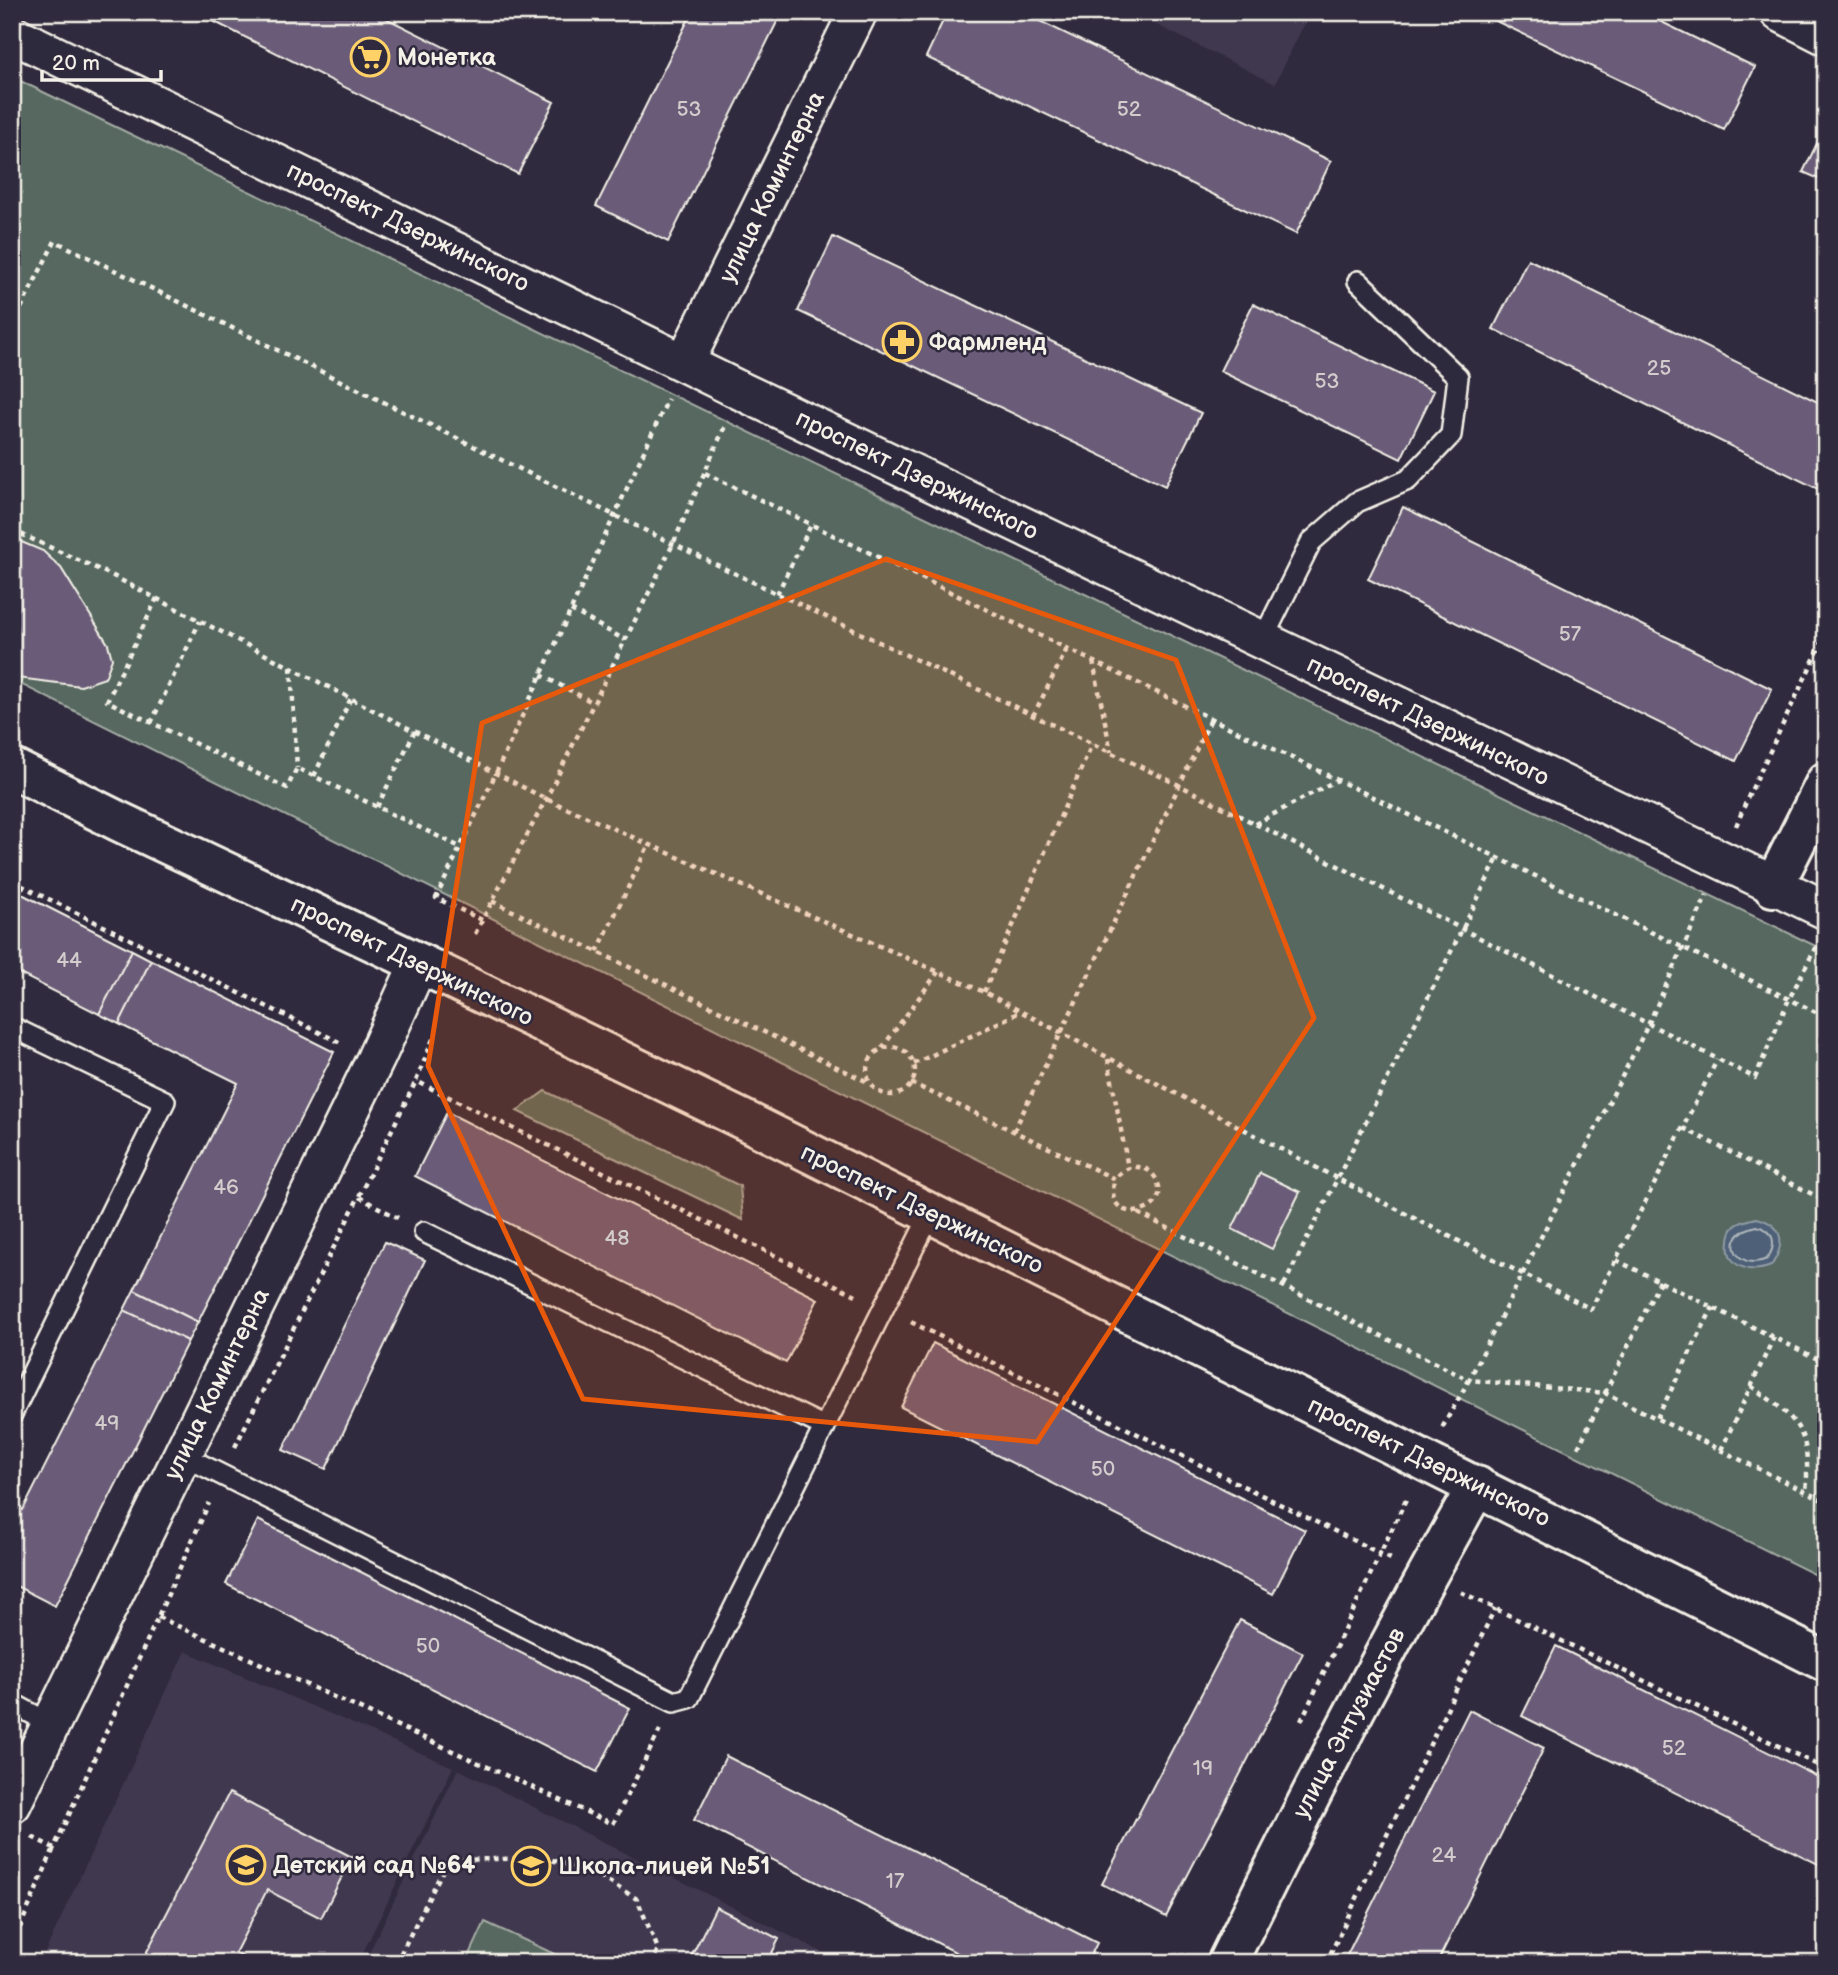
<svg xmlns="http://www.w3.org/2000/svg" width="1838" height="1975" viewBox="0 0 1838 1975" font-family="'Balsamiq Sans',sans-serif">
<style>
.built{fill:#41394f}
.green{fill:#566860;stroke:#a5aca4;stroke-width:2}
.water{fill:#4d6178;stroke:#909ba5;stroke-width:2}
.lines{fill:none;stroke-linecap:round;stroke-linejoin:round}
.shore{stroke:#b1b7bb;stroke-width:2}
.building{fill:#6a5c78;stroke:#f4f1e8;stroke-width:2}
.service-casing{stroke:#f4f1e8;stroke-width:24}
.minor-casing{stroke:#f4f1e8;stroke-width:42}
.tertiary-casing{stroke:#f4f1e8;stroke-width:44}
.path{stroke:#f4f1e8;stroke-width:4.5;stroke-dasharray:5 5;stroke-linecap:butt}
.service{stroke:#2f2a3d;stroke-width:19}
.minor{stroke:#2f2a3d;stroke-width:37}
.tertiary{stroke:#2f2a3d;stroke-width:38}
.marked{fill:#e8590c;fill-opacity:0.2;stroke:#e8590c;stroke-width:5;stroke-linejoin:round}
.labels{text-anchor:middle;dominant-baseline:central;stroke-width:5;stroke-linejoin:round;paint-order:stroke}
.number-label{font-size:21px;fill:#d2cccc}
.poi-label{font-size:24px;font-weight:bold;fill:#f4f1e8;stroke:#2f2a3d;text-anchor:start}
.street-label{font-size:24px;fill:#f4f1e8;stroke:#2f2a3d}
</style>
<rect width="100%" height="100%" fill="#2f2a3d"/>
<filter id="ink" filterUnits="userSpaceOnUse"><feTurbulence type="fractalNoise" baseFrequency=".0143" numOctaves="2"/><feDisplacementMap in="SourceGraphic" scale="14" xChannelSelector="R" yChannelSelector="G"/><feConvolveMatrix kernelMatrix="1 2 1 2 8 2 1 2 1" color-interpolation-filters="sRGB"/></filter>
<g filter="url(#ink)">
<path class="built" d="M1131,12H1310L1275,84Z
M185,1651L453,1767L358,1963H40Z
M458,1769L844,1963H364Z"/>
<path class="green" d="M12,77L1826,951V1580L12,680Z
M545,1091L740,1186L743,1220L517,1111Z
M485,1922L574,1963H466Z"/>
<path class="water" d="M1757,1218C1784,1225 1786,1244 1771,1266C1751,1274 1725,1268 1729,1241C1729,1236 1731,1230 1735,1226C1741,1221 1750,1220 1757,1218Z"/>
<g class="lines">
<path class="shore" d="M1757,1226C1775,1230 1777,1245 1767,1259C1736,1273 1717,1234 1757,1226Z"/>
</g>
<path class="building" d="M195,12H374L554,102L518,174Z
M692,12H782L668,242L596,206Z
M947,12H1021L1331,161L1296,234L926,57Z
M1477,12H1641L1755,67L1724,130Z
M1826,125V182L1803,172Z
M833,237L1201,413L1165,486L798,311Z
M1528,259L1826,406V493L1493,329Z
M1253,304L1434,391L1401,459L1220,371Z
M1403,507L1772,689L1736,761L1368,579Z
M12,538L43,551L61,568L108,644L112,659L105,678L81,686L18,678L12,689Z
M12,889L132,950L99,1014L12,970Z
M132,950L151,960L119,1024L99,1014Z
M151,960L334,1052L198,1322L134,1290L238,1083L119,1024Z
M447,1112L818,1299L786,1363L415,1176Z
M1260,1173L1300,1192L1272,1249L1232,1229Z
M385,1242L425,1260L326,1469L283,1450Z
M134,1290L198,1322L188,1341L124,1310Z
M124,1310L188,1341L55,1606L12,1584V1504L23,1510Z
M933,1343L1305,1530L1273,1594L901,1407Z
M258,1520L630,1708L597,1772L226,1584Z
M1240,1620L1303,1653L1166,1917L1102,1884Z
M1556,1646L1826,1781V1868L1522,1716Z
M1469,1710L1544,1748L1437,1963H1343Z
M726,1756L1097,1943L1087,1963H977L694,1820Z
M229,1793L352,1857L321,1918L267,1890L235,1953L255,1963H141Z
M716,1907L779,1939L767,1963H688Z"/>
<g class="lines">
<defs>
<path id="service" d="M1262,641L1311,542L1357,502L1408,480L1451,435L1458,377L1358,281
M12,1027L165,1101L12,1414
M424,1232L825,1427
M182,1455L674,1702L689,1698L931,1213
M12,1703L51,1724"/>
<path id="minor" d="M1779,12L1826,36
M12,34L741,391L1826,910
M685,362L858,12
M12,1804L376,1058L419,963"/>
<path id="tertiary" d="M12,768L118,821L419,963L746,1121L1826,1662
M1773,887L1826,782
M1227,1963C1306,1801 1389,1642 1477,1486"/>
</defs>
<use href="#service" class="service-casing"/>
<use href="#minor" class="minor-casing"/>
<use href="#tertiary" class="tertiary-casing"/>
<path class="path" d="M12,326L55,241L673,544L1179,785L1755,1078L1789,999L1817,945
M705,473L1826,1017
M12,530L111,575L546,799L984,992L1338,1179L1591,1309L1717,1060
M777,594L811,525
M157,598L107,701L287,788L297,768L460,847
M571,610L625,640
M1093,661L1111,752
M291,667L297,768
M541,675L594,703
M1033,716L1067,649
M151,723L200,621
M314,776L351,698
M377,807L415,731
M1255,824L1337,780
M1736,826L1749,795L1826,634
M12,881L341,1043
M492,901L870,1083
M482,920L436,898L496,773L668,399
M475,934L546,799L673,544L725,426
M597,952L649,844
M984,992L1092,744
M433,1039L416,1081L856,1295
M867 1071a24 24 0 1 1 48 0a24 24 0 1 1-48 0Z
M882,1048L938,972
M1108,1059L1128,1168
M914,1064L1020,1012
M911,1083L1115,1179C1100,1229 1176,1216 1156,1179C1147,1162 1126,1164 1115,1179
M1683,1128L1826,1201
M1014,1131L1211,719
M359,1197L398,1218
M1138,1213L1469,1380L1442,1428
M1616,1260L1826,1363
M1660,1281L1605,1393L1469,1380L1648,1025L1707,895
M1284,1285L1498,858
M911,1322L1393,1560
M1751,1386C1800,1421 1811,1430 1806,1492
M1657,1418L1713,1307
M235,1447L416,1081
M1578,1448L1605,1393L1826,1502
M1721,1450L1774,1337
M1461,1592L1826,1769
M158,1617L613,1824L661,1728
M1301,1721L1408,1495
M32,1837L54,1848L209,1503
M12,1946L54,1848
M396,1963L448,1860L546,1858L596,1874L637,1899L658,1949L652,1963
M1326,1963L1495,1608"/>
<use href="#service" class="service"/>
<use href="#minor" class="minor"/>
<use href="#tertiary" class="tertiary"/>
</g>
</g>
<path class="marked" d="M886,559L1176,660L1314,1018L1037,1442L583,1399L428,1066L482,723Z"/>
<defs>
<symbol id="supermarket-ring" viewBox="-11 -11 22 22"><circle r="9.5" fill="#2f2a3d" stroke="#ffd166" stroke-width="1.5"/><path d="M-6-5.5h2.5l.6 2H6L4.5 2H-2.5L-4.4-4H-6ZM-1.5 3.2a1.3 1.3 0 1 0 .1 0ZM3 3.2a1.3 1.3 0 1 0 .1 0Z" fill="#ffd166"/></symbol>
<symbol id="pharmacy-ring" viewBox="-11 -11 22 22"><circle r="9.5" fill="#2f2a3d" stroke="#ffd166" stroke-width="1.5"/><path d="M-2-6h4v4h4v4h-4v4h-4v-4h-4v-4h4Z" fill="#ffd166"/></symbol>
<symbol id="school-ring" viewBox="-11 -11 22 22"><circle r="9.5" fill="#2f2a3d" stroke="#ffd166" stroke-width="1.5"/><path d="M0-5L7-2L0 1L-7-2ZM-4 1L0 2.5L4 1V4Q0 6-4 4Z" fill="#ffd166"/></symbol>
</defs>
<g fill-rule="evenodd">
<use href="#supermarket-ring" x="348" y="35" width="44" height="44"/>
<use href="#pharmacy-ring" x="880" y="320" width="44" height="44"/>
<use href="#school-ring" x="224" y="1843" width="44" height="44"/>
<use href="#school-ring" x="509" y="1844" width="44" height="44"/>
</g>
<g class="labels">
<g class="number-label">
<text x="689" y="109">53</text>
<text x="1129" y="109">52</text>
<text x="1659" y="368">25</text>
<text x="1327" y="381">53</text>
<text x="1570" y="634">57</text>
<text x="69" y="960">44</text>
<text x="226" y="1187">46</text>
<text x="617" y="1238">48</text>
<text x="107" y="1423">49</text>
<text x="1103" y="1469">50</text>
<text x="428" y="1646">50</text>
<text x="1674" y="1748">52</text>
<text x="1203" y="1768">19</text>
<text x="1444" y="1855">24</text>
<text x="895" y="1881">17</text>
</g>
<g class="poi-label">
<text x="397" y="57">Монетка</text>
<text x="929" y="342">Фармленд</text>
<text x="273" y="1865">Детский сад №64</text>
<text x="558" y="1866">Школа-лицей №51</text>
</g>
<g class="street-label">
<text transform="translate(772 187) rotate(-64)">улица Коминтерна</text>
<text transform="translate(408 227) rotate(26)">проспект Дзержинского</text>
<text transform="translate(917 475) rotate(26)">проспект Дзержинского</text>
<text transform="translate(1428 721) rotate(26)">проспект Дзержинского</text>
<text transform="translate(412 961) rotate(26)">проспект Дзержинского</text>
<text transform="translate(922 1209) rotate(26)">проспект Дзержинского</text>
<text transform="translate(217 1384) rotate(-64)">улица Коминтерна</text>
<text transform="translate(1429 1462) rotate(26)">проспект Дзержинского</text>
<text transform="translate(1349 1723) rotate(-62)">улица Энтузиастов</text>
</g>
</g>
<rect width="1838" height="1975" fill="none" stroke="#2f2a3d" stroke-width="42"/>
<rect x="21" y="21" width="1796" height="1933" fill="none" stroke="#f4f1e8" stroke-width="2.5" filter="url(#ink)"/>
<path d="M42 70v10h119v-10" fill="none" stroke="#f4f1e8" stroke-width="3.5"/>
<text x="52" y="70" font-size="21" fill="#f4f1e8" stroke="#2f2a3d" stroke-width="5" paint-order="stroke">20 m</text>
</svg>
